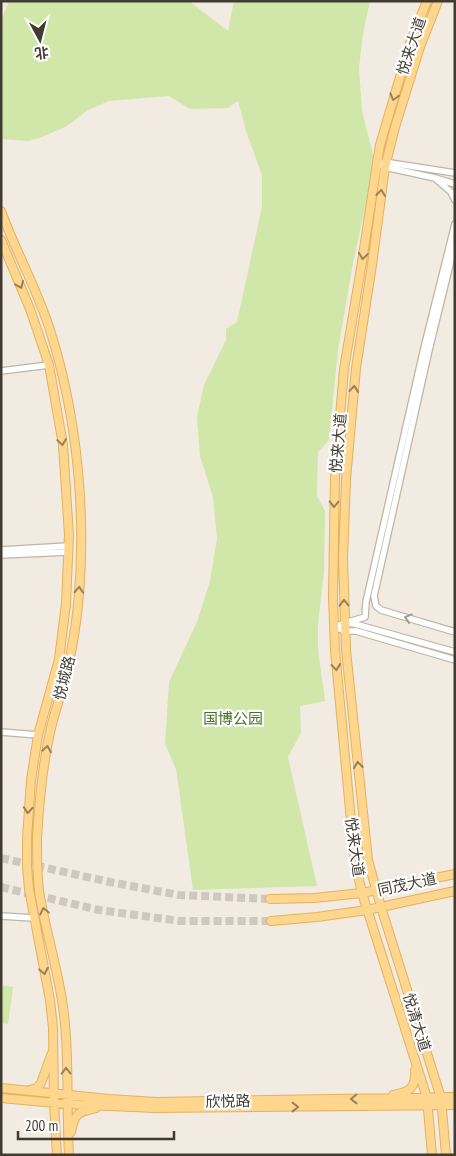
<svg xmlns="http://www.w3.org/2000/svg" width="456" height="1156" viewBox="0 0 456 1156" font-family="'PT Sans Narrow','Noto Sans SC',sans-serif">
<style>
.green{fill:#d0e7a9}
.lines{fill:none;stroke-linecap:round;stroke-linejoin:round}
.major-tunnel{stroke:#cec8bf;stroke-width:8;stroke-dasharray:8 4;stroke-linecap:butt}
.minor-casing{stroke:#bfb5a7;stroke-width:8}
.major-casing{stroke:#e4b15d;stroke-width:10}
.minor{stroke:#fff;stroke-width:5.5}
.major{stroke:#ffd68d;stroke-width:8}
.oneway{stroke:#97815b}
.oneway2{stroke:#a09d98}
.labels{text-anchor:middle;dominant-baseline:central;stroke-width:4.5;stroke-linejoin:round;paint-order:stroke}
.street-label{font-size:15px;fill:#423b32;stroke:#fff}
.park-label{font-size:15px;fill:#497426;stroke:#fff}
</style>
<rect width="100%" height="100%" fill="#f1ebe2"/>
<path class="green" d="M9,1H189L228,31L234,1H370L363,33L359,68L362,111L375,162L353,263L338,350L329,440L318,452L317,496L325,511L324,571L318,624V650L325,701L300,706L301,733L288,757L317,886L193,890L176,769L165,744L169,682L197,622L210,581L217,539L213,497L200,456L197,417L204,385L226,340V329L237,322L262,207V175L247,134L238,101L227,108L190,109L169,96L109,101L88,110L67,126L42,137L28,141L1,139V20Z
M1,985L13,987L8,1024L1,1023Z"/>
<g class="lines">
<path class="major-tunnel" d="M1,858L110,882L179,895L270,899
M1,887L99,910L180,921H271"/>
<defs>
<path id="minor" d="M384,162L455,173
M377,163L385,167L435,178L455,184
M437,180L451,192L455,200
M455,244L429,350L374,596L376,606L381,610L455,632
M1,371L49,365
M1,550L68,546
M1,555L68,552
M345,623L365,617L366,602L424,348L455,224
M455,652L355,624L345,623L334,627L345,631H356L455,660
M1,732L38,735
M1,916L34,918"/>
<path id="major" d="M427,1L410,43L380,145L377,163L362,262L344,369L335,477L333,597L335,650L351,821L355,862L362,893L427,1098L432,1155
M438,1L420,47L395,127L385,167L372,265L356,368L346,479L343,559L346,650L368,860L381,907L441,1098L446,1155
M1,211C15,250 36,287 49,327C77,413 87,515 78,605C76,624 73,644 69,662C64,687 54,712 49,737C42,770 39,804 37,838C37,855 37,874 39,891C45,928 56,963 62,1000C70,1050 66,1104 69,1155
M1,240L30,309L49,365L63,445L69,535L66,604L59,659L38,735L31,780L27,838V867L29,889L50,1000L53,1028L54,1103L57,1155
M270,899L314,898L362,893L455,874
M271,921L317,917L367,910L455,891
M1,1088L109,1099L156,1102L455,1097
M30,1090L37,1088L41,1083L52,1053
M393,1095C410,1092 416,1088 415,1070
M1,1098L67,1104L155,1108L455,1105
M71,1132C75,1113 77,1112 96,1108"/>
</defs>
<use href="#minor" class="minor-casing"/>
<use href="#major" class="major-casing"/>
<use href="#minor" class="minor"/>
<use href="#major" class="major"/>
</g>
<defs><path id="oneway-chevron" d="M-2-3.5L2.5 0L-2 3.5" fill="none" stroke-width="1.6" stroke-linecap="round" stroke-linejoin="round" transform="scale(1.25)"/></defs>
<g class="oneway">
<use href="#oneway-chevron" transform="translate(394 97) rotate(106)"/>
<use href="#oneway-chevron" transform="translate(381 193) rotate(-83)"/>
<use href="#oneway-chevron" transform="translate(363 256) rotate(98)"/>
<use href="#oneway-chevron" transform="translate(20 285) rotate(67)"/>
<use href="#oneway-chevron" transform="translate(354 389) rotate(-85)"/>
<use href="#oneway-chevron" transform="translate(62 442) rotate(82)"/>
<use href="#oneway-chevron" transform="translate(334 504) rotate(91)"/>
<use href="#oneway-chevron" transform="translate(79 590) rotate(-87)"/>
<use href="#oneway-chevron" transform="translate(344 603) rotate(-91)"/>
<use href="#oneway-chevron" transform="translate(336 667) rotate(85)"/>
<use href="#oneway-chevron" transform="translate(47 749) rotate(-81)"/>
<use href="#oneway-chevron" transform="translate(358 765) rotate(-96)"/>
<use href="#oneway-chevron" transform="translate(28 810) rotate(94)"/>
<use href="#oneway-chevron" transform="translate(44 911) rotate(-102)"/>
<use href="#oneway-chevron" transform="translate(44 971) rotate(79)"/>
<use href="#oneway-chevron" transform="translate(66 1071) rotate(-91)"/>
<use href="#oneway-chevron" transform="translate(354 1099) rotate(179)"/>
<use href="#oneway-chevron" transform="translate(295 1107)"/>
</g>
<use class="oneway2" href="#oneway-chevron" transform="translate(408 618) rotate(-163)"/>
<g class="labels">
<g class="street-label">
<text transform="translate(411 46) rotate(-71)">悦来大道</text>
<text transform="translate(338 443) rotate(-85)">悦来大道</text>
<text transform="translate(64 678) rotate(-76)">悦城路</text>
<text transform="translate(355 847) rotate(82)">悦来大道</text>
<text transform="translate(407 884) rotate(-12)">同茂大道</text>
<text transform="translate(417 1022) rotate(73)">悦清大道</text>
<text transform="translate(228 1101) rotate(-1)">欣悦路</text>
</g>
<g class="park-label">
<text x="233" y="718">国博公园</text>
</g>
</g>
<rect width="456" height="1156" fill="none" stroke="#423b32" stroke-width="5"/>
<g transform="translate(40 40) rotate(173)" stroke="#ffffff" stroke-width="4" paint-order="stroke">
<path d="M0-4L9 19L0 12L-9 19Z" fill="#423b32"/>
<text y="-8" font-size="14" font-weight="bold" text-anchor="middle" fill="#423b32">北</text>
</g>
<path d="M18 1131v8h156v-8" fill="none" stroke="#423b32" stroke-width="2.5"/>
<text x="25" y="1131" font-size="15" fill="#423b32" stroke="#ffffff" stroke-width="4" paint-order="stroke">200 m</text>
</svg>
